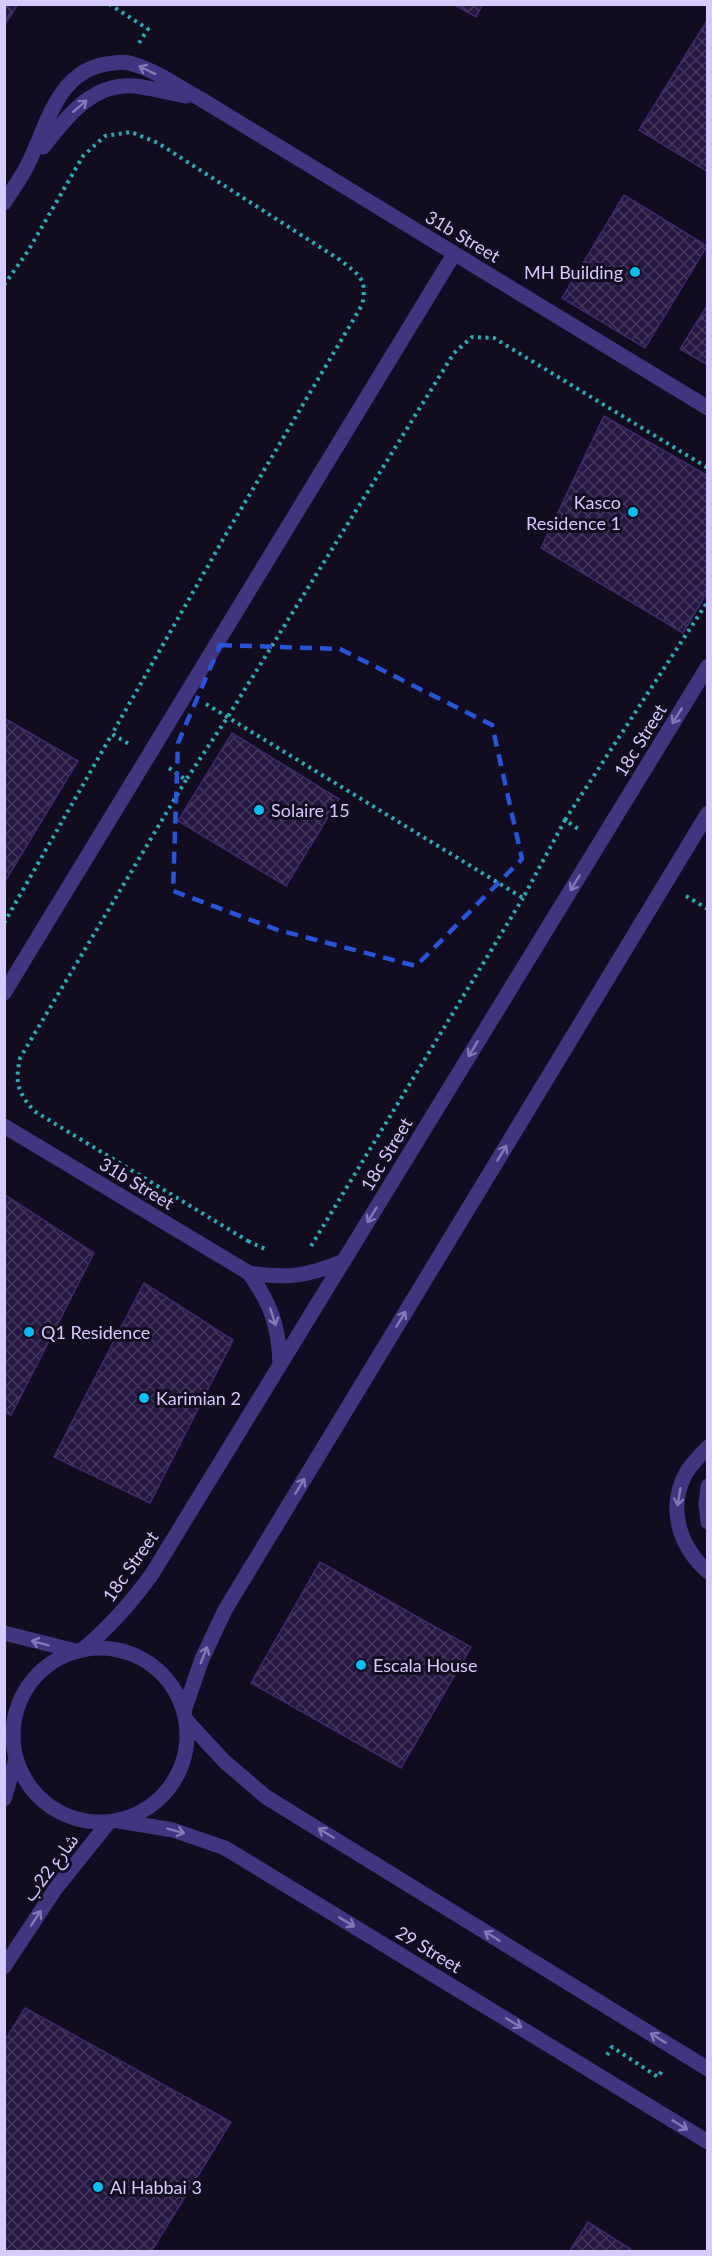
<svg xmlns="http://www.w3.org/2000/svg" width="712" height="2256" viewBox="0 0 712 2256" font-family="Lato,'Noto Sans Arabic',sans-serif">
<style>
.building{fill:url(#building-cross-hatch);stroke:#3e286e;stroke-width:1.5}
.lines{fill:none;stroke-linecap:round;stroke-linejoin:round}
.path{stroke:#29acb4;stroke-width:4;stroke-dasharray:3 4.5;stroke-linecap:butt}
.minor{stroke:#413580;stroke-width:15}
.oneway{stroke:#8478b9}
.marked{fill:none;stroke:#2654da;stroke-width:4.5;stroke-dasharray:12 8;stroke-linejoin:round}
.poi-dot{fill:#00c0f5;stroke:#110c1f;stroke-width:2}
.labels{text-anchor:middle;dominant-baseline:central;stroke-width:6;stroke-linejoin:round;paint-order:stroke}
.street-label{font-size:18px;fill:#d6caff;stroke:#110c1f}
.poi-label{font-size:18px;fill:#d6caff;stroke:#110c1f;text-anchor:start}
</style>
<defs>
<pattern id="building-cross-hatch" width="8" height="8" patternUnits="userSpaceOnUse" patternTransform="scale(1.5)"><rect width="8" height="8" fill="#251741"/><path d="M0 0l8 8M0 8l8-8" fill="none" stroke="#44375e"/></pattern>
</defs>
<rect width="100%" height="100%" fill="#110c1f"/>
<path class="building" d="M4,4H18L4,26Z
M453,4H483L476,17Z
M708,19V172L639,130Z
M624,195L707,246L645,348L562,298Z
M708,304V365L680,349Z
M604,416L708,476V591L683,633L541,548Z
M4,718L78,761L4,883Z
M232,733L339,799L286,886L178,821Z
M5,1195L94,1253L11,1415L4,1412Z
M144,1283L233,1340L150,1503L54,1457Z
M320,1562L471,1647L401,1768L251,1683Z
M25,2008L231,2122L151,2252H4V2042Z
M588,2222L635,2252H569Z"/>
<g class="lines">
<path class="path" d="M109,4L148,29L139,43
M4,285L28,251L83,156L105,136L131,132L158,143L340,260C359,275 368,279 362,305L225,536L112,734L129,744
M206,704L523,898L565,820L580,830
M169,768L186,780L227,718L454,353L472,337L494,338L708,468
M186,780L20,1058C15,1083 17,1091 34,1111L248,1241
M565,820L708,601
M686,896L708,909
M4,923L112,734
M248,1241L265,1249
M311,1246L523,898
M607,2055L612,2047L658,2077L663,2069"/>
<path class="minor" d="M43,147C67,117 92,82 135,86C152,88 169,93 186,96
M4,203C12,190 22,177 28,164C47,126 57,72 106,64C114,63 122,61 129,63C154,69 177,86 199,98L708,408
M4,993L454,254
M4,1126L249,1273C271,1304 279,1327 280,1364
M249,1273C286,1279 309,1276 344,1261
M708,1447C700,1456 692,1463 686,1473C667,1508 679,1546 708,1572
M708,1486L706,1504L708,1522
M4,1633L76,1651
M13 1735a87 87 0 1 1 174 0a87 87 0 1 1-174 0Z
M82,1650C109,1628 131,1603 152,1574L708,666
M184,1711L202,1659L225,1610L708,813
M187,1721L224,1761L266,1797L708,2069
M4,1799L16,1759
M119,1821L173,1830L225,1848L708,2142
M4,1967L56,1888L109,1822"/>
</g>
<defs><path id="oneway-shaft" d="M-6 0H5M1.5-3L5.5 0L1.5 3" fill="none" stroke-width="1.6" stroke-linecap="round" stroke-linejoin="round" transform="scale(1.5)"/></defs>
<g class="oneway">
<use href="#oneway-shaft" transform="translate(147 70) rotate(-154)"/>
<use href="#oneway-shaft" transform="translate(80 106) rotate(-41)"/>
<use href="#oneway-shaft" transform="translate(677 716) rotate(122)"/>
<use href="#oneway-shaft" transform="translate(575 883) rotate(121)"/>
<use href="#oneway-shaft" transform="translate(473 1049) rotate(121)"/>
<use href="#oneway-shaft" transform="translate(502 1153) rotate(-59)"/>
<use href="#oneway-shaft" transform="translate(372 1215) rotate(121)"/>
<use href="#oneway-shaft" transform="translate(273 1317) rotate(72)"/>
<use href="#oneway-shaft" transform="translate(401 1319) rotate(-59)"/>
<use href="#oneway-shaft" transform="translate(300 1486) rotate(-59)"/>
<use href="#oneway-shaft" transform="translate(679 1497) rotate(100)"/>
<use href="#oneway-shaft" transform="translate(40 1643) rotate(-165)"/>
<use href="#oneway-shaft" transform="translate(204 1655) rotate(-68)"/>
<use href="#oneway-shaft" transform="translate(176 1831) rotate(15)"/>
<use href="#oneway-shaft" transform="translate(326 1833) rotate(-148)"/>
<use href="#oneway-shaft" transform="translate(36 1918) rotate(-57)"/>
<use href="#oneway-shaft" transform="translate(347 1922) rotate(31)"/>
<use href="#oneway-shaft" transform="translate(492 1936) rotate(-148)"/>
<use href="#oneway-shaft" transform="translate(514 2023) rotate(31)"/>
<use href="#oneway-shaft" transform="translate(658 2038) rotate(-148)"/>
<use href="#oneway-shaft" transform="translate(680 2125) rotate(32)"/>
</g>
<path class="marked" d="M220,645L340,649L492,725L522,859L416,966L278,930L173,891L178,743Z"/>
<g class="poi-dot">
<circle cx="635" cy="272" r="6"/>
<circle cx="633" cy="512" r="6"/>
<circle cx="259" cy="810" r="6"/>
<circle cx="29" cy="1332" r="6"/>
<circle cx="144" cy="1398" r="6"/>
<circle cx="361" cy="1665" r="6"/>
<circle cx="98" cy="2187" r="6"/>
</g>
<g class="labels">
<g class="street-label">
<text transform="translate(463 236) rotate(31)">31b Street</text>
<text transform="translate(640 740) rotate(-58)">18c Street</text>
<text transform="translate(386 1154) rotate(-59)">18c Street</text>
<text transform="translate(137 1183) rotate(31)">31b Street</text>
<text transform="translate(130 1566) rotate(-55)">18c Street</text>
<text transform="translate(50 1867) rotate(-53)">شارع 22ب</text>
<text transform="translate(429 1949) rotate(31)">29 Street</text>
</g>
<g class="poi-label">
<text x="623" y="272" text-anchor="end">MH Building</text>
<text x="621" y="502" text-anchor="end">Kasco<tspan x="621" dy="21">Residence 1</tspan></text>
<text x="271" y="810">Solaire 15</text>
<text x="41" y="1332">Q1 Residence</text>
<text x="156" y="1398">Karimian 2</text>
<text x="373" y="1665">Escala House</text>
<text x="110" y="2187">Al Habbai 3</text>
</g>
</g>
<rect width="712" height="2256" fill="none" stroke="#d6caff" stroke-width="12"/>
</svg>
